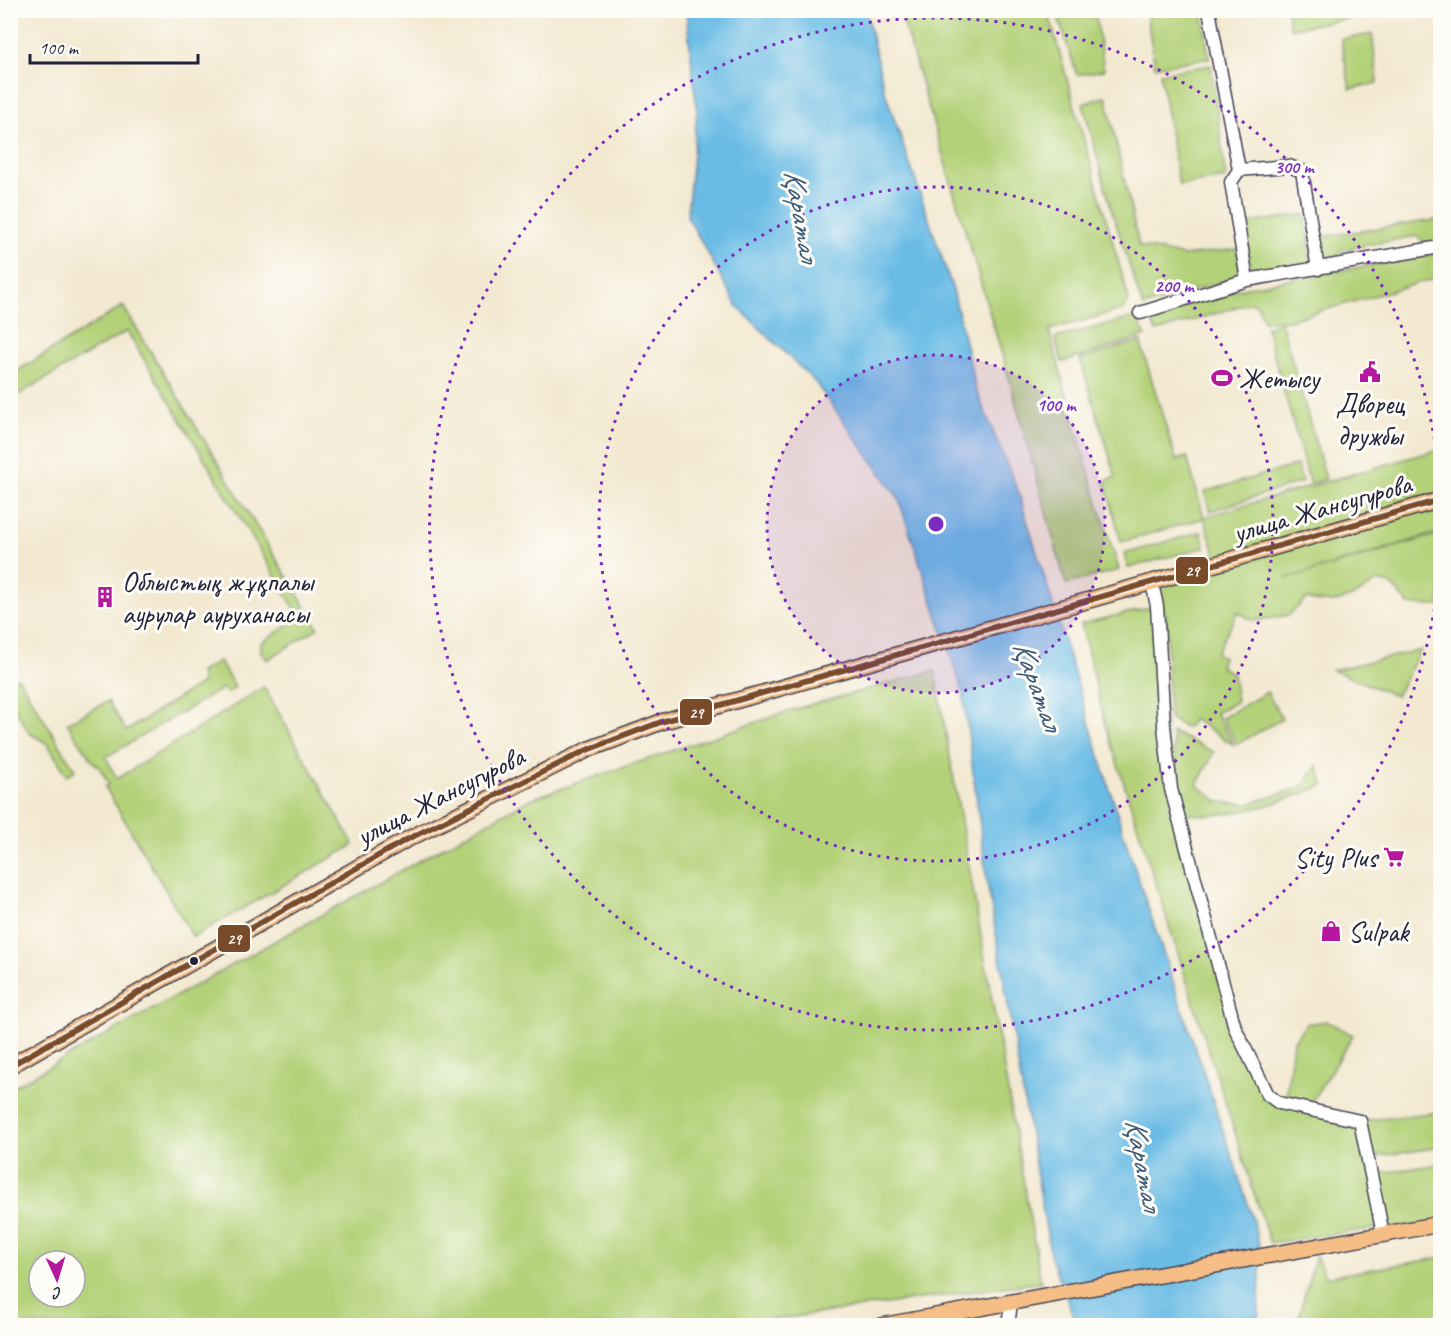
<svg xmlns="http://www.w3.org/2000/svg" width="1451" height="1336" viewBox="0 0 1451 1336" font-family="Caveat,sans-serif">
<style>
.green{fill:#b3d178;stroke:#6a7a5a;stroke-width:1.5;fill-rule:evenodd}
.water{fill:#6abce5;stroke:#466f90;stroke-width:1.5}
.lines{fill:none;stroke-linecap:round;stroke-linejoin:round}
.minor-casing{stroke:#414052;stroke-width:15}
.major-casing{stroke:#414052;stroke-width:18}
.minor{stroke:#fff;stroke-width:12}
.major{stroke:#f6be87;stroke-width:15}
.bus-1-casing{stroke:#fdfcf7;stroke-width:10}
.bus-1{stroke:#7a4b2a;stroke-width:6}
.ring{fill:none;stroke:#7b2cbf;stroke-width:3;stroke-dasharray:3 6}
.bus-dot{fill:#22223b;stroke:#fdfcf7;stroke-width:2}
.labels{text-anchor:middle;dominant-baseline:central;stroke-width:6;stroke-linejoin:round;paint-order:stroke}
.poi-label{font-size:28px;fill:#22223b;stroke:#fdfcf7;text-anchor:start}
.street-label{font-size:28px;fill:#22223b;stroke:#fdfcf7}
.water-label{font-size:30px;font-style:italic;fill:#3b5876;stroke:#fdfcf7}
.centre{fill:#7b2cbf;stroke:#fdfcf7;stroke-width:3}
.ring-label{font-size:18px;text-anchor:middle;font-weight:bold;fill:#7b2cbf;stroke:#fdfcf7;stroke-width:6;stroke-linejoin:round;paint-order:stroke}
.line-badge{stroke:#fdfcf7;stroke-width:2}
.badge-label{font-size:16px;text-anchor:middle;font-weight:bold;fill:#fff}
</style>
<rect width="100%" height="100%" fill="#fdfcf7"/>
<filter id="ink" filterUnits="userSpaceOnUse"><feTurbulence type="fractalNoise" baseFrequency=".0167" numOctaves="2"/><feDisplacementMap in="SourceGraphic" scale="12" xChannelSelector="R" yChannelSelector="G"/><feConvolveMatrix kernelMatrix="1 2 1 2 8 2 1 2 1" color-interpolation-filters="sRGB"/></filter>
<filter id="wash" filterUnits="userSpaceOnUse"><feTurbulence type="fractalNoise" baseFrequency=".008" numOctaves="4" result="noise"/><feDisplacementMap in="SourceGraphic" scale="24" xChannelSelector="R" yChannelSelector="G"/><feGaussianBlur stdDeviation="1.35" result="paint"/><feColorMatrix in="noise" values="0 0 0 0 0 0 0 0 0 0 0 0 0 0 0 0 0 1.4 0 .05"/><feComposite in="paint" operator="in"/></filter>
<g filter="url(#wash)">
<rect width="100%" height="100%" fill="#f3e9d1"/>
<path class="green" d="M900,11H1048L1129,300L1124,309L1049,330L1079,441L1119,570L1066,584L1009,378Z
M1056,11H1095L1104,70L1077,75Z
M1146,11H1202L1209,58L1155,67Z
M1287,11H1357L1358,17L1290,29Z
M1372,34L1378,83L1350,89L1341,39Z
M1211,65L1226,178L1179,185L1160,73Z
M1106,96L1139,246L1184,256L1237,249L1240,276L1143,307L1111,208L1083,104Z
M1305,214L1313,264L1252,275L1243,224Z
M1440,219V241L1426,244L1416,236L1341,250L1332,263L1326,262L1322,255L1321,237Z
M1440,253V277L1289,320L1264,321L1257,304L1249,303L1156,332L1149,314L1248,287Z
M123,306L318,628L267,660L261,652V643L300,617L127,331L11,399V375Z
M1136,317L1146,336L1062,362L1055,338Z
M1281,322L1326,479L1310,484L1266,327Z
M1140,341L1176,460L1187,457L1204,517L1440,449V500L1218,564L1204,518L1121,542L1105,481L1116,477L1080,359Z
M1297,465L1302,482L1210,511L1204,492Z
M1440,504V532L1285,579L1440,534V606L1409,605L1393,586L1378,581C1354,598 1335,608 1306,599L1289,615L1254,621L1238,612L1216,653L1223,657L1220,666L1233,674L1237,701L1216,713L1234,745L1193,719L1187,728L1169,718L1166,615L1155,587Z
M1201,532L1205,547L1128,568L1124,554Z
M1157,606L1169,770L1239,1036L1274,1099L1360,1121L1440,1112V1147L1368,1158L1371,1175L1440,1164V1224L1372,1229L1270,1243L1106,727L1081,624Z
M1421,650L1396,696L1332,670Z
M219,661L235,687L227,693L223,688L106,757L117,779L264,687L354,845L193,937L105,787L109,784L99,767L93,762L67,723L108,701L126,731L202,683L200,672Z
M935,671L1041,1282L730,1326L11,1325V1088L530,799L792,710ZM39,1261H75V1297H39Z
M18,677L75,770L67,776L47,743L29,733L11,701V681Z
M1267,692L1282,719L1237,744L1222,718Z
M1172,732L1214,752L1197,785L1219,802L1248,804L1302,787L1317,766L1324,785C1283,802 1233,819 1189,814L1178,795Z
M1326,1021L1353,1035L1311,1103L1286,1098L1293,1042L1306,1024Z
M1316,1255L1325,1277L1440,1258V1325H1296Z"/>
<path class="water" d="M686,11H866L884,89L953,290L976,390L1018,491L1126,842L1251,1213L1261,1253L1258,1325H1077L1051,1258L987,882L963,693L898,497L815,382L737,306L687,216L697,111Z"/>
</g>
<g filter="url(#ink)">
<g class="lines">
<defs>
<path id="minor" d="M1209,10L1239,170L1231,182L1247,280L1440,247
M1239,170L1289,166L1302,171L1318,269
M1140,313L1247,280
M1152,583L1157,606L1164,726L1171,789L1235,1028L1268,1095L1279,1103L1360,1121L1383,1234
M1008,1326L1011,1303"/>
<path id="major" d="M10,1066L404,841L587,750L661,722L1440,500
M881,1326L1440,1224"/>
</defs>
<use href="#minor" class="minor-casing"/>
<use href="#major" class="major-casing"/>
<use href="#minor" class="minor"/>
<use href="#major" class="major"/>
<defs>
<path id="bus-1" d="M10,1066L404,841L587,750L661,722L1440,500"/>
</defs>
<use href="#bus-1" class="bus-1-casing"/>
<use href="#bus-1" class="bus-1"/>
</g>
</g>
<circle cx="936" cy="524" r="169" fill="#7b2cbf" fill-opacity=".12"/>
<g class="ring">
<circle cx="936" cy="524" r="169"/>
<circle cx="936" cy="524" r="337"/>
<path d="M1440 564A506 506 0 1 1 1440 484"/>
</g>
<defs>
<symbol id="civic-bare" viewBox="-9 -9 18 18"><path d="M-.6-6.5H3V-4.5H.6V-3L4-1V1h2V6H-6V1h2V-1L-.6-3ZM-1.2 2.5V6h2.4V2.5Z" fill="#b5179e" stroke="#fdfcf7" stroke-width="2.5" paint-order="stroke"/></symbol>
<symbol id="stadium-bare" viewBox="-9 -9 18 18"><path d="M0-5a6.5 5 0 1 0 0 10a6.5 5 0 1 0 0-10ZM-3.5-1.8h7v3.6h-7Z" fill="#b5179e" stroke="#fdfcf7" stroke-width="2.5" paint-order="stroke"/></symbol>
<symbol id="building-bare" viewBox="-9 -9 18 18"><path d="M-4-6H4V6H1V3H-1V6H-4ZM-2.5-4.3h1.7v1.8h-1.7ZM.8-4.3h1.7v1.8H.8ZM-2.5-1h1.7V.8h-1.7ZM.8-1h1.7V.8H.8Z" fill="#b5179e" stroke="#fdfcf7" stroke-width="2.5" paint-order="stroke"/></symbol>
<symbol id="supermarket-bare" viewBox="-9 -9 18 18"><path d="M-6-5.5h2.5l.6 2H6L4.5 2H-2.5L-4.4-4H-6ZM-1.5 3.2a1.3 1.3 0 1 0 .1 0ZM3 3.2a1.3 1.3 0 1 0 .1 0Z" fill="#b5179e" stroke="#fdfcf7" stroke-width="2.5" paint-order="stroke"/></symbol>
<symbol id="shop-bare" viewBox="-9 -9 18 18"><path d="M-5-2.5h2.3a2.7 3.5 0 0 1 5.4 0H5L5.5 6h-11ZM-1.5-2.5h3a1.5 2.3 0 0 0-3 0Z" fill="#b5179e" stroke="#fdfcf7" stroke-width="2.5" paint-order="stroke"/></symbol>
</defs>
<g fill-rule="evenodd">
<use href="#civic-bare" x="1355" y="357" width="30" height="30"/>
<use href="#stadium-bare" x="1207" y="363" width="30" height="30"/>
<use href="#building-bare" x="90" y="582" width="30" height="30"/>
<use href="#supermarket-bare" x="1379" y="842" width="30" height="30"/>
<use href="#shop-bare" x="1316" y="916" width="30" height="30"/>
</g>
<circle class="bus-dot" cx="194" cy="961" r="5"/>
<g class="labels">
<g class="poi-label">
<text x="1239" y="378">Жетысу</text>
<text x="1370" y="403" text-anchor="middle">Дворец<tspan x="1370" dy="32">дружбы</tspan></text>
<text x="122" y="581">Облыстық жұқпалы<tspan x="122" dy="32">аурулар ауруханасы</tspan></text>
<text x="1377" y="857" text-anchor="end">Sity Plus</text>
<text x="1348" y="931">Sulpak</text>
</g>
<g class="street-label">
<text transform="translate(1322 508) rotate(-16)">улица Жансугурова</text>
<text transform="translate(440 796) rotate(-27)">улица Жансугурова</text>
</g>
<g class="water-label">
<text transform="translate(802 215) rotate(80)">Қаратал</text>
<text transform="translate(1038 685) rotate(70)">Қаратал</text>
<text transform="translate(1144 1164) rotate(79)">Қаратал</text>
</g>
</g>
<circle cx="936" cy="524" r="9" class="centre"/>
<g class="ring-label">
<text x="1294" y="173">300 m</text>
<text x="1174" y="292">200 m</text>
<text x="1056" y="411">100 m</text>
</g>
<g class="line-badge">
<rect x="1175" y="556" width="34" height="29" rx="6" fill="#7a4b2a"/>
<rect x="679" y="698" width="34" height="28" rx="6" fill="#7a4b2a"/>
<rect x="217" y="924" width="34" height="29" rx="6" fill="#7a4b2a"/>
</g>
<g class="badge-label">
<text x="1192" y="576">29</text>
<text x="696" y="718">29</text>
<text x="234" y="944">29</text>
</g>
<rect width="1451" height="1336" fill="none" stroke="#fdfcf7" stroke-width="36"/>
<g transform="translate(57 1279) rotate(176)"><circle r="28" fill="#fdfcf7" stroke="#a5a5ac" stroke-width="1.5"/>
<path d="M0-4.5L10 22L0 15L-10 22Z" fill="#b5179e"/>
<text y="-9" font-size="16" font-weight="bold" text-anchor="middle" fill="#22223b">С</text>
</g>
<path d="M30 54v9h168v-9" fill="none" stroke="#22223b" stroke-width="3"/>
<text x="39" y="54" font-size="18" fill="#22223b" stroke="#fdfcf7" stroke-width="4.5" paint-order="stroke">100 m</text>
</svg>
